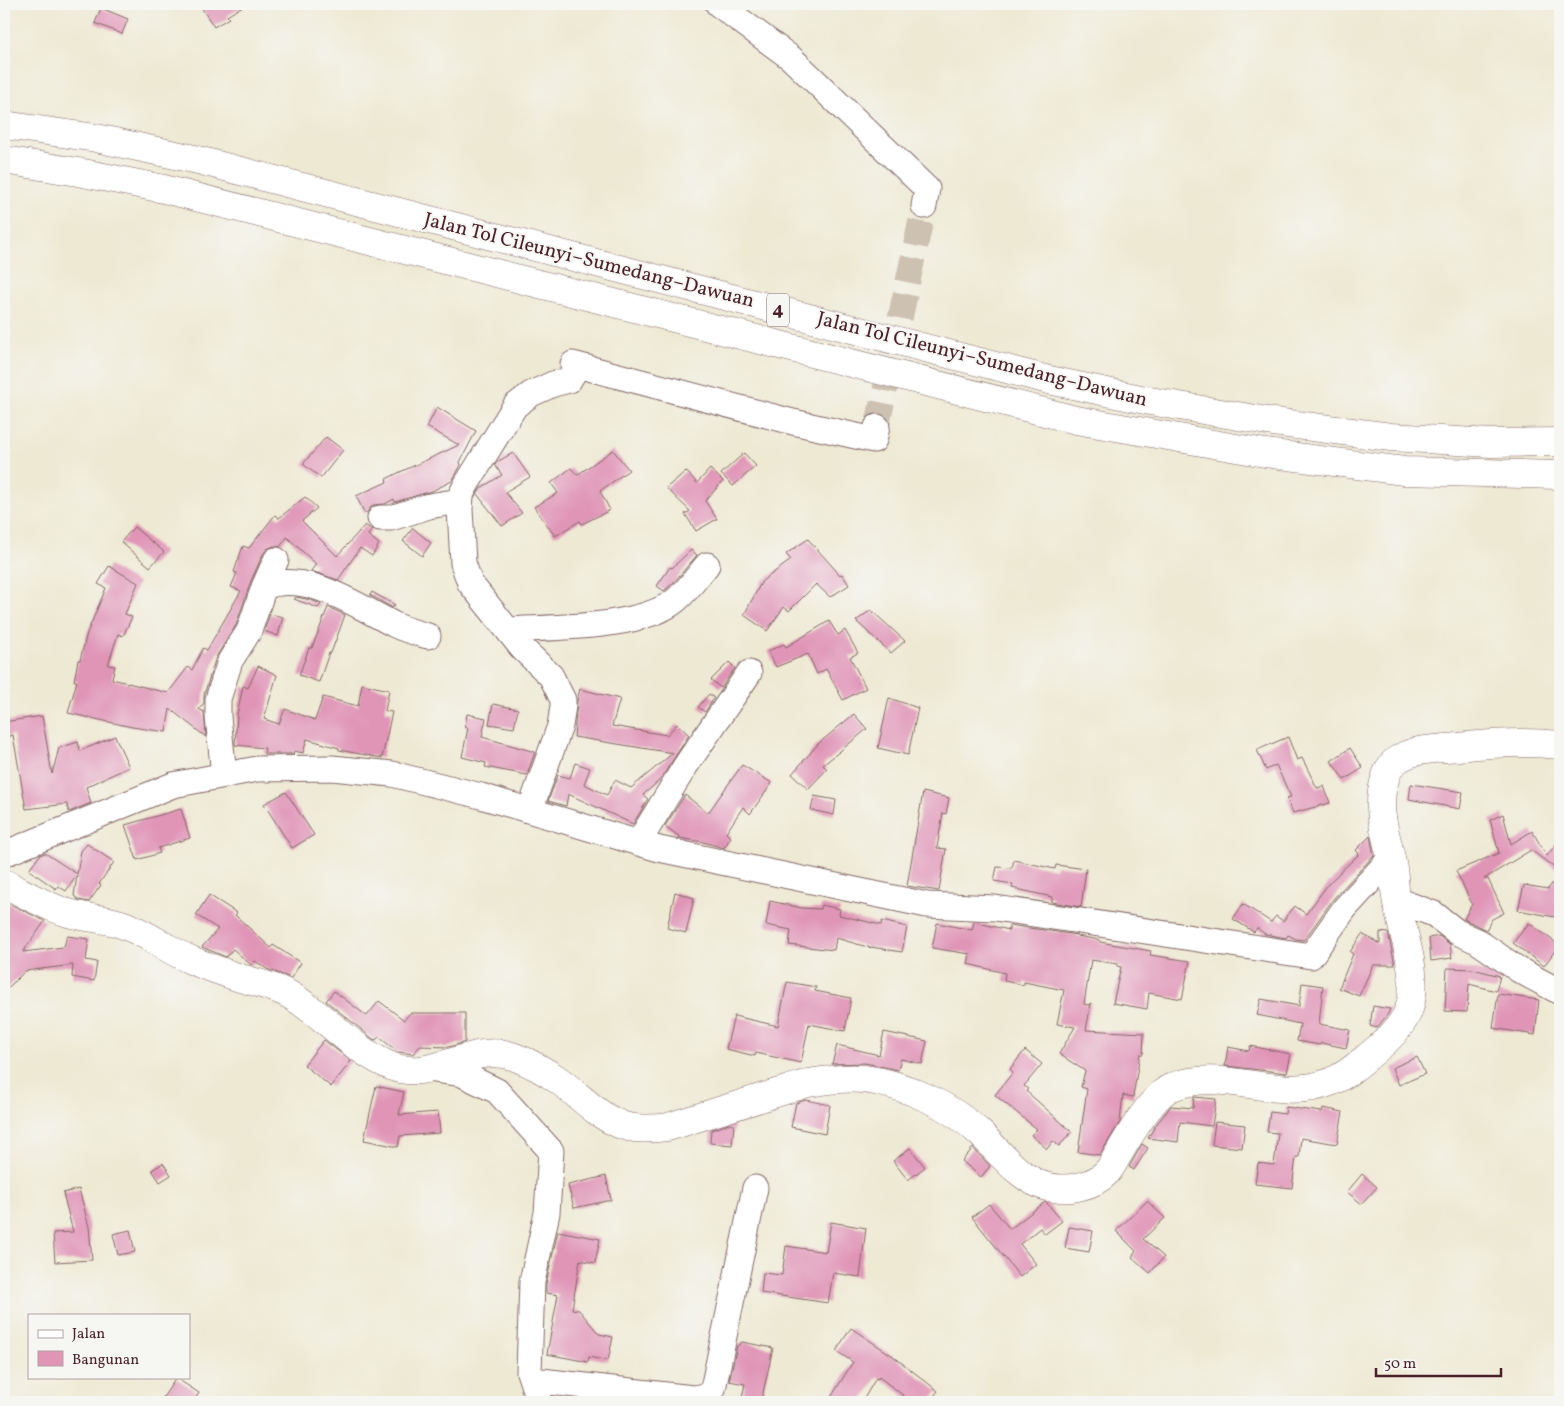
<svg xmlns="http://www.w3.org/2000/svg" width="1564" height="1406" viewBox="0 0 1564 1406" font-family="Vollkorn,serif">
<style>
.building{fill:#e095b7}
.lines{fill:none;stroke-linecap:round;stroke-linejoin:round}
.minor-tunnel{stroke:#cdc1b1;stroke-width:25;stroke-dasharray:25 12;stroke-linecap:butt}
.minor-casing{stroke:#836666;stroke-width:27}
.major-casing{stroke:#836666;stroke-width:29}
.highway-casing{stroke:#836666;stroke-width:29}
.minor{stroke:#fff;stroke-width:25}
.major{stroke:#fff;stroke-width:28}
.highway{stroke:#fff;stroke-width:28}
.labels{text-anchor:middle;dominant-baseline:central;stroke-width:4;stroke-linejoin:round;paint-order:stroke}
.shield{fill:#f6f6f2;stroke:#7e6067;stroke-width:1}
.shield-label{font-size:19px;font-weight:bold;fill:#4a1f2b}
.street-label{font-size:20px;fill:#4a1f2b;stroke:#f6f6f2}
</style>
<rect width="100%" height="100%" fill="#f6f6f2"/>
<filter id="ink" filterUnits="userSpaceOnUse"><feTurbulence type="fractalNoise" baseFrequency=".02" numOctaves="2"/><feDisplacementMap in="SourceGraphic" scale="10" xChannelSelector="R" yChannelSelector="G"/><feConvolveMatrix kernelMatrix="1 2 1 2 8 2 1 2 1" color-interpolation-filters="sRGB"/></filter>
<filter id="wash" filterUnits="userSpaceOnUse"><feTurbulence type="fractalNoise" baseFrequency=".0096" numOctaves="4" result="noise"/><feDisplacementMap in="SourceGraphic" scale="20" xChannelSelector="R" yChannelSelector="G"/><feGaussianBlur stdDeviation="1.12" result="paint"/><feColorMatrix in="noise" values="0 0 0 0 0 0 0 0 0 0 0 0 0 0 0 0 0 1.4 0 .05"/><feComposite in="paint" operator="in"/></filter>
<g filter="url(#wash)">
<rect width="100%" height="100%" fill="#eee9d3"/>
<g id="blocks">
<path class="building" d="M199,4H246L227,16L229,18L214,27Z
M101,8L128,19L122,34L95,23Z
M437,407L476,431L460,462L461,465L452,481L432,491L395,502L394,499L385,504L373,505L365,514L356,496L387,482L386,479L398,473L459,445L427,427Z
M326,437L343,450L321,478L303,464Z
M613,450L629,470L600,491L610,510L582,524L580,521L555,536L534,507L558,493L551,483L571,468L577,475Z
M513,453L530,477L505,492L522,513L502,526L477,494L481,488L502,475L495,465L497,462Z
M744,453L756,466L733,486L721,474Z
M710,469L723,481L705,501L717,519L696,531L685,514L690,511L666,488L686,471L697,483Z
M305,497L317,508L302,521L337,556L365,525L372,530L368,535L379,544L372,556L360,548L338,580L311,571L316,564L287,537L280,547L274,546L267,549L263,554L251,581L236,625L216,657L204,695V703L199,709L204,712L206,737L170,709L166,732L132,727L68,713L77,681H74L78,660H80L87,633L106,588L98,584L109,566L138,583L125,614L132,617L123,636L118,634L108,665L115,666L112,679L168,693L188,667L192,670L203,648L207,650L241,591L231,587L237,573L234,572L243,546L249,548L275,515L279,518Z
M134,527L164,552L150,567L121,542Z
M413,528L431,543L422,556L403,541Z
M808,539L840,575L842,574L849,585L830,597L816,584L789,611L784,607L767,631L744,615L762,581L791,560L786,554Z
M691,550L697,555L674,582L664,591L657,586L670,567L672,568Z
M372,592L395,605L393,608L370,595Z
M296,597L311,600L321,604L318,608L294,599Z
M328,607L345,615L331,653H329L319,682L299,675L309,648H312Z
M871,610L905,641L891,653L856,621Z
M270,614L283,617L278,636L264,631Z
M829,621L838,635L845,630L858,653L850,657L866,688L843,700L826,669L817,674L808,654L776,667L768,651L784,644L786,647Z
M729,662L735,668L721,688L711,680Z
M258,666L277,675L264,719L279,724L285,709L315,720L323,697L358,706L362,684L389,690L385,711L392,712L382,758L339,750V748L307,739L303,753L294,751L293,754H264L265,748L235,745L237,715L243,686L248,688Z
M580,689L620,699L612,726L667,735L677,724L689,735L660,780L643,795L648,799L633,824L568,794L566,806L548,801L558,775L570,778L575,763L590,768L584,784L607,795L615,780L631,788L673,753L574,737L577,701Z
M709,694L714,698L705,712L698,707Z
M889,698L918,708L908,755L878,748Z
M493,704L518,709L514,728L489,724Z
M467,714L486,718L482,737L535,752L527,775L485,767L486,763L462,757L468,728L465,727Z
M854,714L867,729L823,765L827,769L808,789L792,774L818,744Z
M42,716L52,774L59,748L78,742L80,751L115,736L129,767L86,787L91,803L69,812L67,804L26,809L13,735L4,738V722Z
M1288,737L1297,760L1302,758L1317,788L1324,786L1330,803L1293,813L1287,798L1291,797L1276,765L1266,770L1257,750Z
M1350,748L1363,768L1344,780L1331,761Z
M742,765L772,783L750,814L743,807L726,833L731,837L724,848L703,842L679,838L680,837L665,826L685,795L708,813Z
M1411,784L1463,792L1460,809L1409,799Z
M286,792L314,835L292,848L264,804Z
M923,792L949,798L946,814L943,813L937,848L946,849L939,891L907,886Z
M814,796L836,800L834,815L811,810Z
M181,809L190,838L158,848L160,853L137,860L125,825Z
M1503,814L1511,844L1532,831L1547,856L1560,839V872L1531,850L1484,879H1488L1504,913L1492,919L1486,930L1464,919L1472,904L1456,871L1499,853L1490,820Z
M1370,836L1374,855L1334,898L1304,940L1296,939L1288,935L1286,938L1265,934L1257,928L1254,932L1233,919L1243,904L1271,922L1276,916L1283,921L1295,906L1306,914L1329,883L1359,854L1356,850Z
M87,844L114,862L99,884L101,885L89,902L79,900L74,896L77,875L66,891L58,886L56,889L29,870L40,855L45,853L77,874L81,851Z
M1014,860L1055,869L1056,865L1086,869L1081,907L1052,902V897L1012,888L1013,884L994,881L997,867L1012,868Z
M1560,873V918L1518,910L1524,885L1548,889Z
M675,892L694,898L686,933L667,928Z
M209,895L237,913L235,915L271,948L273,945L301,963L291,978L267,969L255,961L251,965L233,949L226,957L202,947L218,929L196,915Z
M4,901L45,921L23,952L64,947L67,936L89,939L86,960L97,962L94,981L72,977L73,965L25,971L4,992Z
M770,901L802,908L820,909L821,905L840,909L839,915L881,925L882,921L907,927L902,952L871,947V948L836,938L834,950L789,945L791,930L766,925Z
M974,922L1009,930V925L1077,935V936L1100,940V942L1151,951L1150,955L1190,961L1182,999L1149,993L1147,1009L1113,1003L1121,967L1117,966L1118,964L1091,960L1084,1004L1088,1005L1091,1003L1086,1030L1144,1033L1143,1054H1140L1133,1097L1123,1095L1120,1122L1100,1155L1078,1152L1087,1089L1081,1087L1085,1071L1059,1054L1075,1027L1057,1024L1064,990L1024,982V985L1004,981L1005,973L968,964L970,954L932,948L937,923L972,930Z
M1529,923L1559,945L1544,966L1513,943Z
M1380,932L1388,933L1395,965H1373L1359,996L1339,988L1353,954L1350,952L1362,934L1380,944Z
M1439,936L1450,944L1452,958L1431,961L1429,938Z
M1447,968L1473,969L1500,976L1496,991L1469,984L1467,1012L1445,1011Z
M787,982L816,987L815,991L851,998L845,1031L809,1024L801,1063L756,1053L755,1056L726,1049L734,1016L778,1026Z
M1302,983L1323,986L1319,1024L1350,1030L1346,1048L1321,1043L1320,1045L1297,1041L1300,1024L1257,1015L1261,999L1299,1006Z
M334,991L367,1016L379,1001L404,1020L410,1013H465V1042L449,1047L420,1046L413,1054L398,1052L379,1037L376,1040L373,1039L326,1001Z
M1498,994L1539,1000L1535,1035L1493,1028Z
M1373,1006L1390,1009L1388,1014L1377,1028L1370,1026Z
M884,1032L927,1041L922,1064L901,1059L898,1070L865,1063L832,1064L837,1045L879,1055Z
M324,1040L351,1061L331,1087L304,1065Z
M1250,1046L1291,1054L1287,1073L1225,1066L1228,1047L1249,1051Z
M1025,1050L1042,1064L1024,1086L1028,1089L1026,1091L1072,1132L1059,1146L1053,1141L1047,1149L1031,1135L1037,1129L995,1095L1013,1072L1010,1069Z
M1417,1057L1425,1074L1399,1085L1392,1068Z
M376,1086L404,1092L399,1115L438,1112L440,1133L400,1136L398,1147L364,1140Z
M1194,1097L1216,1099L1212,1126L1180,1122L1178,1142L1148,1138L1155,1126L1171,1106L1193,1108Z
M806,1100L830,1105L825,1134L791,1127L796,1103Z
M1286,1107L1322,1112L1323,1108L1343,1112L1337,1144L1301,1138L1299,1157H1296L1292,1188L1255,1184L1258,1163L1274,1165L1278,1133L1267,1132L1270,1112L1285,1114Z
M1215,1122L1245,1125L1242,1148L1212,1145Z
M729,1124L734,1125L732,1145L710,1143L711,1130Z
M1142,1144L1148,1148L1134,1170L1129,1167Z
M910,1148L925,1167L908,1180L893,1161Z
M973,1148L990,1166L981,1177L962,1161Z
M163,1163L171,1175L160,1182L152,1170Z
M1362,1174L1377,1187L1362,1204L1347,1192Z
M606,1176L611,1200L574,1208L568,1185Z
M79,1189L89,1227L92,1260L55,1262L53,1233L73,1232L63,1193Z
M1147,1201L1165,1218L1143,1239L1164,1257L1150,1273L1132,1257L1136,1251L1116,1231Z
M1045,1202L1047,1203L1062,1221L1045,1234L1040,1228L1020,1244L1036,1264L1020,1277L972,1217L989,1204L1010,1229Z
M831,1222L866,1228L860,1277L833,1273L828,1303L761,1293L763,1273L782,1275L786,1246L826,1252Z
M1069,1227L1093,1231L1089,1252L1065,1248Z
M130,1230L135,1252L118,1255L113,1234Z
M558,1231L600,1239L595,1263L580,1260L572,1309L579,1310L599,1334L613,1337L608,1361L589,1357L588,1362L547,1354L558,1295L546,1293V1284Z
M851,1328L893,1356L938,1391L929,1402H912L879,1377L878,1379L876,1378L862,1402H828L853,1362L836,1351Z
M742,1342L773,1348L761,1402H741L745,1384L729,1381L737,1346Z
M176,1378L199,1393L193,1402H160Z"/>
</g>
</g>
<g filter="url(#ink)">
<use href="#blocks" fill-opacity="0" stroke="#836666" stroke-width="1"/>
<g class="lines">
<path class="minor-tunnel" d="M877,427L924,206"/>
<defs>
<path id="minor" d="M718,4L791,58L927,189L924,206
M380,518H391L429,506L460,501
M264,587C307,570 357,606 395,625C405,630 417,633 428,636
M508,630C553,627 641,629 676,600C688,590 697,577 707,565
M224,775L218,717V699L230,661L249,631L264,587L276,560
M530,810L560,726L563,706V700L551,676L522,648L470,583L463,563L460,509L461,495L466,485L515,406L531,394L553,384L569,380L574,372L573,364L793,422L874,440L877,427
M638,843L686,765L749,673
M4,854L173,785L257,769L332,768L392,774L481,796L659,849L927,905L995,908L1311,956L1345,908L1391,858
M1396,900L1434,914L1457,932L1477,941L1519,970L1560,992
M427,1069L462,1074L497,1091L551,1151L547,1213L532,1282L529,1372L539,1402
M532,1380L693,1398C702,1397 708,1396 713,1389L755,1188"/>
<path id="major" d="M4,883C23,893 44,905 65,912C83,918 103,918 121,924C146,932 167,950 191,960C205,966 220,971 234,976C252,982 271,985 288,994C326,1015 352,1051 393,1067C434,1082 473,1041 515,1057C531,1063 547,1072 561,1082C581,1097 597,1115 619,1124C631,1130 655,1129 668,1127L808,1083C826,1080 846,1077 864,1079C905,1084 952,1106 982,1135C1000,1153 1022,1181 1048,1187C1067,1191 1093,1187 1107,1172C1112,1167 1115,1159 1119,1153C1129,1136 1138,1120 1151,1105C1156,1099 1164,1090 1172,1087C1223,1066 1279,1103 1330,1082C1348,1075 1362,1061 1377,1049C1389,1039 1403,1025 1409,1009C1420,975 1403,936 1397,903C1394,890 1395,876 1392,863C1386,832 1375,810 1385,779C1387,772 1391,764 1397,760C1414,748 1438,749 1458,747C1492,743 1525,741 1560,745"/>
<path id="highway" d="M4,125L96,138L194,159L1049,380L1150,401L1273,422L1391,437L1491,443L1560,442
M4,160L78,172L164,189L1076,420L1265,453L1404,471L1560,475"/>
</defs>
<use href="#minor" class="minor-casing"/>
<use href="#major" class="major-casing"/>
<use href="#highway" class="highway-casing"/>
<use href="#minor" class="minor"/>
<use href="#major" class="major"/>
<use href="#highway" class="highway"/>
</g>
</g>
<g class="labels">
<rect class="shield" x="767" y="293.5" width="22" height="33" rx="4"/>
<g class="shield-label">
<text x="778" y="310">4</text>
</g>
<g class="street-label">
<text transform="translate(589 261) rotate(14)">Jalan Tol Cileunyi–Sumedang–Dawuan</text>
<text transform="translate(982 360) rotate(14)">Jalan Tol Cileunyi–Sumedang–Dawuan</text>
</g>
</g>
<rect width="1564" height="1406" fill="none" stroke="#f6f6f2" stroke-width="20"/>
<rect x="28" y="1314" width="162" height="65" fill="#f6f6f2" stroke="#b1a0a2"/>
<rect x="38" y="1330" width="25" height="8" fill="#ffffff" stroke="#b1a0a2"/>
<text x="72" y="1338" font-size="15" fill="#4a1f2b">Jalan</text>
<rect x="38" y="1351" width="25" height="15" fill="#e095b7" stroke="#b1a0a2"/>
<text x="72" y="1364" font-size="15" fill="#4a1f2b">Bangunan</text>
<path d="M1376 1368v8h125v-8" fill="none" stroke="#4a1f2b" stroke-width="2.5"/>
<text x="1384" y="1368" font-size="15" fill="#4a1f2b" stroke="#f6f6f2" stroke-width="4" paint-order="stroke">50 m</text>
</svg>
